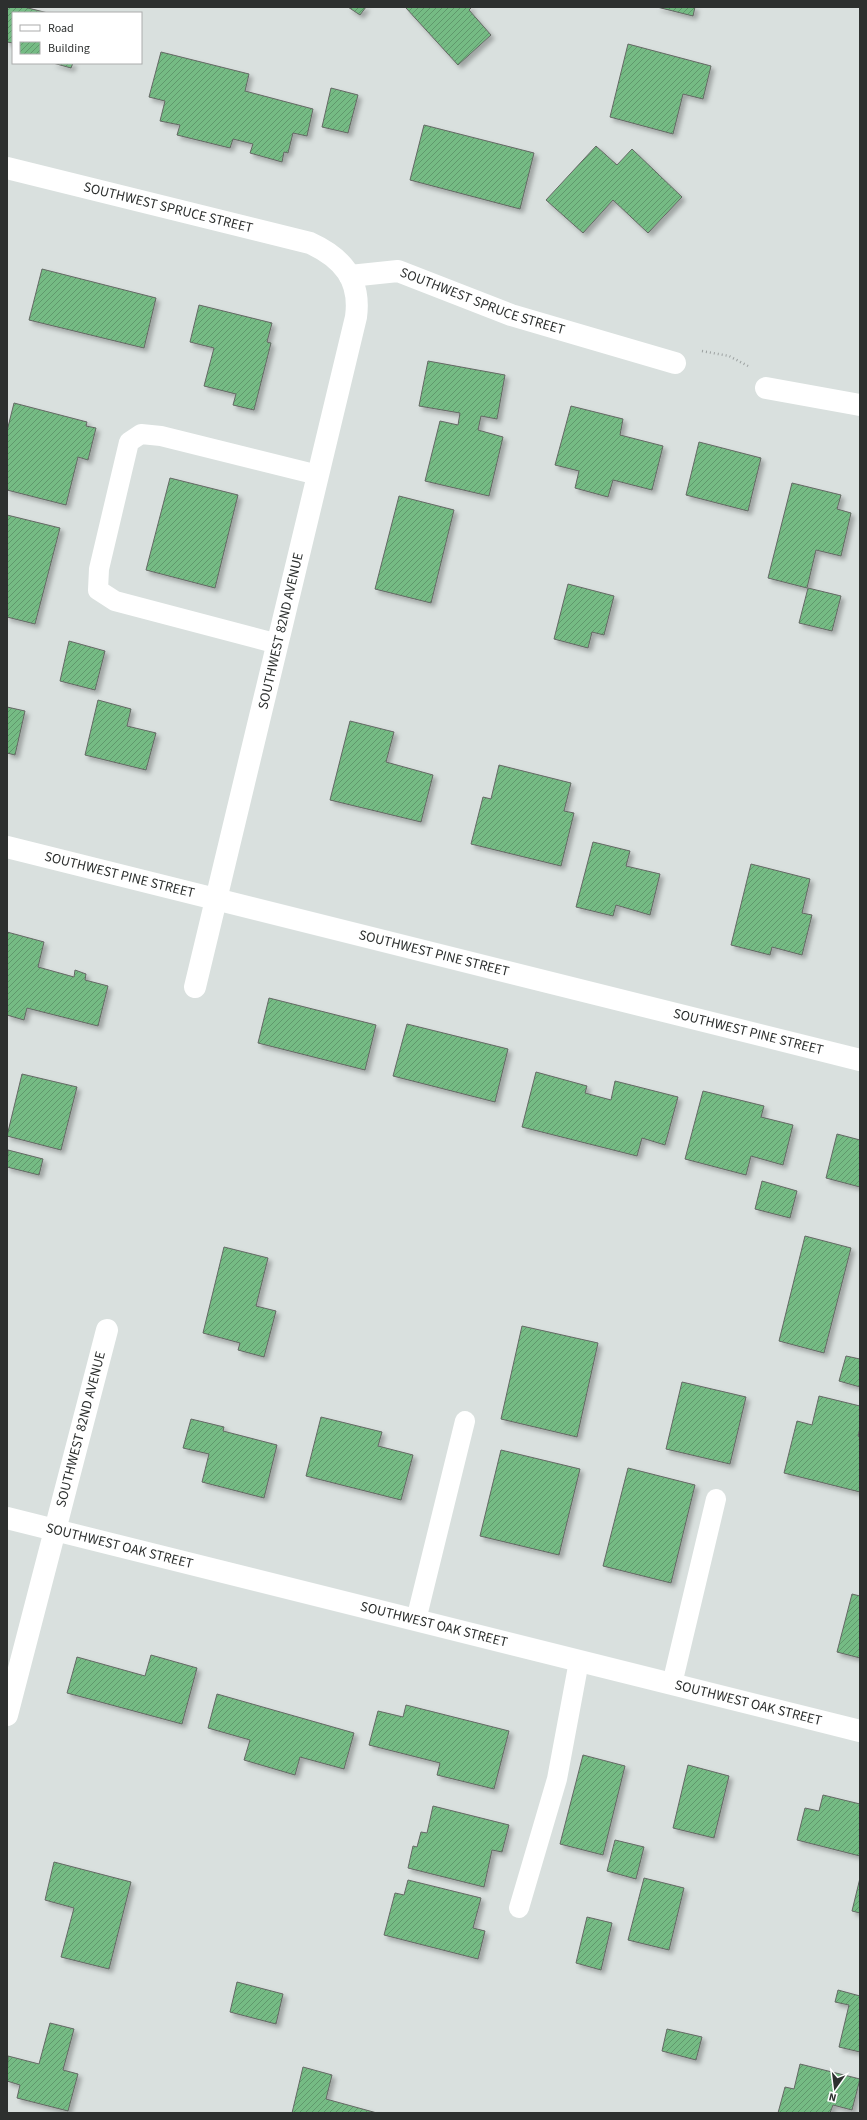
<svg xmlns="http://www.w3.org/2000/svg" width="867" height="2120" viewBox="0 0 867 2120" font-family="'Source Sans 3',sans-serif">
<style>
.building{fill:url(#building-hatch);stroke:#646864;filter:url(#shadow)}
.lines{fill:none;stroke-linecap:round;stroke-linejoin:round}
.path{stroke:#9ca1a0;stroke-width:2.5;stroke-dasharray:1 3;stroke-linecap:butt}
.lane{stroke:#fff;stroke-width:20}
.street{stroke:#fff;stroke-width:22}
.secondary{stroke:#fff;stroke-width:22}
.labels{text-anchor:middle;dominant-baseline:central;stroke-width:3;stroke-linejoin:round;paint-order:stroke}
.street-label{font-size:14px;fill:#2d302f;stroke:#fff}
</style>
<defs>
<pattern id="building-hatch" width="6" height="6" patternUnits="userSpaceOnUse"><rect width="6" height="6" fill="#75bb84"/><path d="M-1 1l2-2M0 6l6-6M5 7l2-2" fill="none" stroke="#60986c"/></pattern>
<filter id="shadow"><feDropShadow dx="3.5" dy="3.5" stdDeviation="2" flood-color="#0004"/></filter>
</defs>
<rect width="100%" height="100%" fill="#d9e0de"/>
<path class="building" d="M7,7H24L48,13H13V43L7,42Z
M348,7H366L360,15Z
M408,7H472L469,10L491,35L458,65L406,8Z
M657,7H695L693,16Z
M628,44L711,66L703,99L683,94L673,134L610,117Z
M161,52L249,74L245,91L313,109L307,136L293,133L288,153L284,152L282,162L250,153L253,144L233,139L230,148L177,135L180,125L160,121L165,101L149,97Z
M53,63H73L71,68Z
M331,88L358,95L348,133L322,127Z
M424,125L534,153L520,209L410,180Z
M596,146L617,165L632,149L682,197L648,233L613,200L583,233L546,200Z
M42,269L156,298L144,348L29,320Z
M199,305L272,323L267,342L271,343L254,410L233,405L236,394L204,386L214,348L190,342Z
M428,361L505,375L497,419L481,416L478,430L503,437L489,496L425,481L440,421L458,425L460,413L419,406Z
M14,403L87,422L86,426L96,428L88,460L78,457L66,505L7,490V431Z
M571,406L623,419L620,435L663,446L652,490L613,480L608,497L575,488L579,471L555,465Z
M699,442L761,458L748,511L686,495Z
M170,478L238,495L215,588L146,570Z
M792,483L841,495L837,509L851,513L841,556L816,550L807,588L768,578Z
M399,496L454,510L431,603L375,589Z
M7,515L60,528L35,624L7,617Z
M568,584L614,596L604,635L592,632L588,648L554,639Z
M808,588L841,596L832,631L799,623Z
M69,641L105,651L95,690L60,681Z
M98,700L131,709L127,726L156,733L146,770L85,755Z
M7,707L25,711L15,755L7,753Z
M350,721L394,732L386,762L433,775L421,822L330,800Z
M499,765L571,783L564,811L574,813L561,866L471,844L483,797L491,799Z
M593,842L630,851L626,866L660,874L650,915L616,905L613,916L576,907Z
M751,864L810,879L802,913L812,915L802,955L772,947L770,955L731,945Z
M7,932L44,942L38,967L74,977L75,970L86,974L85,980L108,986L98,1026L27,1008L24,1020L7,1015Z
M269,998L376,1025L365,1070L258,1043Z
M407,1024L508,1049L495,1102L393,1076Z
M536,1072L587,1086L585,1093L611,1100L615,1081L678,1097L665,1145L642,1138L637,1156L522,1127Z
M22,1074L77,1087L61,1150L7,1136Z
M703,1091L764,1106L761,1117L793,1125L783,1165L751,1156L746,1175L685,1159Z
M837,1134L860,1140V1187L826,1178Z
M8,1150L43,1159L39,1175L7,1167Z
M762,1181L797,1191L790,1218L755,1209Z
M805,1236L851,1248L824,1353L779,1341Z
M224,1247L268,1258L256,1306L276,1311L264,1357L238,1350L240,1343L203,1333Z
M522,1326L598,1343L577,1437L501,1419Z
M846,1356L860,1359V1387L839,1381Z
M682,1382L746,1397L730,1464L666,1449Z
M819,1396L860,1406V1428L858,1436L860,1437V1492L784,1473L797,1421L812,1425Z
M321,1417L382,1432L378,1446L413,1455L401,1500L306,1476Z
M191,1419L224,1427L223,1431L277,1445L264,1498L202,1482L209,1454L183,1448Z
M501,1450L580,1469L559,1555L480,1536Z
M628,1468L695,1485L671,1583L603,1566Z
M852,1594L860,1596V1658L837,1652Z
M151,1655L197,1668L182,1724L67,1693L77,1657L145,1676Z
M217,1694L354,1733L344,1769L300,1757L295,1775L244,1760L250,1740L208,1728Z
M406,1705L509,1731L494,1789L437,1775L440,1763L369,1745L378,1711L403,1717Z
M583,1755L625,1766L603,1855L560,1844Z
M688,1765L729,1776L714,1838L673,1828Z
M823,1795L860,1804V1856L797,1840L805,1808L819,1811Z
M433,1806L509,1825L502,1852L492,1850L484,1887L408,1868L413,1846L417,1847L421,1832L427,1833Z
M615,1840L644,1847L636,1879L607,1871Z
M54,1862L131,1882L109,1969L61,1957L74,1908L45,1900Z
M644,1878L684,1888L669,1950L628,1940Z
M860,1878V1913L852,1911Z
M408,1880L481,1898L473,1928L485,1931L478,1959L384,1935L395,1893L404,1895Z
M587,1917L612,1923L601,1970L576,1963Z
M237,1982L283,1994L276,2024L230,2012Z
M838,1990L860,1996V2052L839,2047L849,2005L835,2002Z
M50,2023L74,2029L63,2070L78,2074L68,2111L17,2098L20,2085L7,2081L8,2056L39,2064Z
M667,2029L702,2037L696,2060L662,2051Z
M800,2064L860,2079L852,2110L833,2105L830,2113H778L785,2087L794,2089Z
M303,2067L332,2075L326,2099L377,2113H292Z"/>
<g class="lines">
<path class="path" d="M702,351L729,356L748,366"/>
<path class="lane" d="M278,644L115,601L98,590L99,569L129,442L141,434L161,436L318,475
M416,1620L465,1421
M672,1684L716,1499
M519,1908L557,1779L579,1661"/>
<g class="street">
<path id="s1" d="M7,168L310,243C343,258 361,280 356,317L195,987"/>
<path id="s2" d="M350,276L398,271L511,315L675,363"/>
<path d="M766,388L860,405"/>
<path id="s3" d="M7,847L860,1060"/>
<path id="s4" d="M7,1715L107,1330"/>
</g>
<path class="secondary" id="s5" d="M7,1518L860,1731"/>
</g>
<g class="labels">
<g class="street-label">
<text stroke="none"><textPath href="#s1" startOffset="166">SOUTHWEST SPRUCE STREET</textPath></text>
<text stroke="none"><textPath href="#s2" startOffset="138">SOUTHWEST SPRUCE STREET</textPath></text>
<text transform="translate(281 631) rotate(-77)">SOUTHWEST 82ND AVENUE</text>
<text stroke="none"><textPath href="#s3" startOffset="116">SOUTHWEST PINE STREET</textPath></text>
<text stroke="none"><textPath href="#s3" startOffset="440">SOUTHWEST PINE STREET</textPath></text>
<text stroke="none"><textPath href="#s3" startOffset="764">SOUTHWEST PINE STREET</textPath></text>
<text stroke="none"><textPath href="#s4" startOffset="295">SOUTHWEST 82ND AVENUE</textPath></text>
<text stroke="none"><textPath href="#s5" startOffset="116">SOUTHWEST OAK STREET</textPath></text>
<text stroke="none"><textPath href="#s5" startOffset="440">SOUTHWEST OAK STREET</textPath></text>
<text stroke="none"><textPath href="#s5" startOffset="764">SOUTHWEST OAK STREET</textPath></text>
</g>
</g>
<rect width="867" height="2120" fill="none" stroke="#2d302f" stroke-width="16"/>
<rect x="12" y="12" width="130" height="52" fill="#ffffff" stroke="#abacac"/>
<rect x="20" y="25" width="20" height="6" fill="#ffffff" stroke="#abacac"/>
<text x="48" y="32" font-size="12" fill="#2d302f">Road</text>
<rect x="20" y="42" width="20" height="12" fill="url(#building-hatch)" stroke="#abacac"/>
<text x="48" y="52" font-size="12" fill="#2d302f">Building</text>
<g transform="translate(835 2088) rotate(194)" stroke="#ffffff" stroke-width="3" paint-order="stroke">
<path d="M0-3L7 15L0 10L-7 15Z" fill="#2d302f"/>
<text y="-6" font-size="11" font-weight="bold" text-anchor="middle" fill="#2d302f">N</text>
</g>
</svg>
